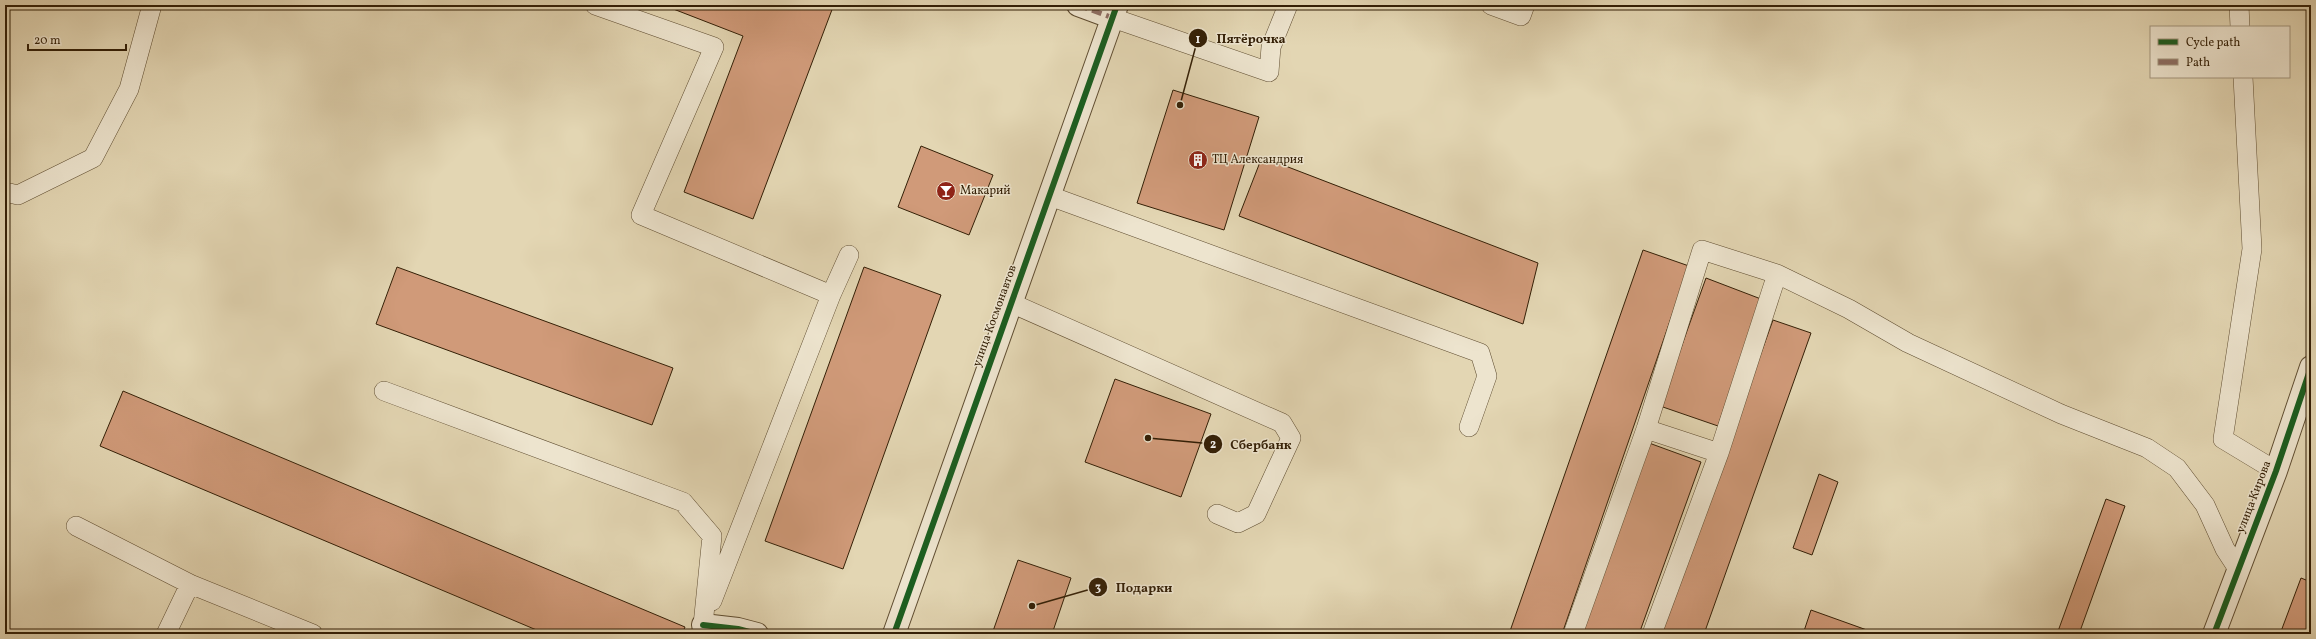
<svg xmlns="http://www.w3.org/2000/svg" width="2316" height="639" viewBox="0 0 2316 639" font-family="Vollkorn,serif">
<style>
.building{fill:#d09a79;stroke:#331f06}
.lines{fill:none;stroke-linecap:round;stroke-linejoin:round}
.lane-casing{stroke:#5f4d31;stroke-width:20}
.street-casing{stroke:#5f4d31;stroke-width:24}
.lane{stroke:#ede4ce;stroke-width:19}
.street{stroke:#ede4ce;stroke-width:22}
.quiet{stroke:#8d6e63;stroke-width:5;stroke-dasharray:10 5;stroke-linecap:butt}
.cycleway-casing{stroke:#ede4ce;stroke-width:8}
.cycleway{stroke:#1b5e20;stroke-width:6}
.labels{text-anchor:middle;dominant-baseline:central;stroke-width:3;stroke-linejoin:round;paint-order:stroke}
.poi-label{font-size:12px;fill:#331f06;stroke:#ede4ce;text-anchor:start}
.street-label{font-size:12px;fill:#331f06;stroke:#ede4ce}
.leader{fill:none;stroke:#331f06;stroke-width:1.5}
.callout-dot{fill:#331f06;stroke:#ede4ce;stroke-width:1.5}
.mark-label{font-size:12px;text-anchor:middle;font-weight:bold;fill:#fff}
.callout-label{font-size:13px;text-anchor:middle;font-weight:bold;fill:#331f06;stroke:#ede4ce;stroke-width:3;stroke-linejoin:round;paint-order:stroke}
</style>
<rect width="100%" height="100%" fill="#e3d6b3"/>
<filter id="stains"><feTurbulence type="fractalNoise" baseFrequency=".005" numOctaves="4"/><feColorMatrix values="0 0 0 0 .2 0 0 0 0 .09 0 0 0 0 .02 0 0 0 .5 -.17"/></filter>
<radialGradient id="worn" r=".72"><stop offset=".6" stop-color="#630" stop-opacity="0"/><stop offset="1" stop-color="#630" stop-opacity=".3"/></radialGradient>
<path class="building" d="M663,5H828L833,7L753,219L684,192L743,36Z
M1173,90L1259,117L1224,230L1137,203Z
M921,146L993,175L969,235L898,207Z
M1262,157L1538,263L1523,324L1239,216Z
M1643,250L1689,266L1562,634H1509Z
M397,267L673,368L652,425L376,324Z
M864,267L941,295L843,569L765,541Z
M1706,278L1761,299L1718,426L1660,406Z
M1773,320L1811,333L1704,634H1659Z
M1115,379L1211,414L1181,497L1085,462Z
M123,391L685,627L682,634H546L100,446Z
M1649,443L1701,462L1639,634H1581Z
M1819,474L1838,482L1812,555L1793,548Z
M2106,499L2125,506L2079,634H2057Z
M1018,560L1071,578L1052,634H992Z
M2301,578L2311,582V634H2280Z
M1811,610L1878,634H1803Z"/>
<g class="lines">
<defs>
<path id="lane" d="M595,5L714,47L641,215L831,295
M1491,5L1521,16L1525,5
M2239,5L2240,27
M1113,18L1269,72L1271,47L1288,5
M2243,77L2252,249L2223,439L2276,471
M5,192L18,195L93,158L129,89L152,5
M1050,196L1480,353L1487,376L1469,427
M1011,303L1282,423L1291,438L1256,514L1238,523L1217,514
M384,391L683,502L712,536L703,625
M1646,429L1719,453
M76,526L190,584L313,634
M712,601L831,295L849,255
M166,634L190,584
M1573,634L1646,429L1702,250L1777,274L1849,309L1908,343L2061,414L2147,448L2177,468L2205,505L2225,549L2238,569
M1652,634L1719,453L1777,274"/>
<path id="street" d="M1078,5L1113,18
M703,625L738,629L757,634
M894,634L1117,5
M2214,634L2276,471L2311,367"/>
</defs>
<use href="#lane" class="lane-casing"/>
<use href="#street" class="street-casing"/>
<use href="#lane" class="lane"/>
<use href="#street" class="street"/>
<path class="quiet" d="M1078,5L1113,18"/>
<defs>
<path id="cycleway" d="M703,625L738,629L757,634
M894,634L1117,5
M2214,634L2276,471L2311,367"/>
</defs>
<use href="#cycleway" class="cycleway-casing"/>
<use href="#cycleway" class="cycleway"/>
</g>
<defs>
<symbol id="building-disc" viewBox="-11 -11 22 22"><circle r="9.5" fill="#8f2418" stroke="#ede4ce"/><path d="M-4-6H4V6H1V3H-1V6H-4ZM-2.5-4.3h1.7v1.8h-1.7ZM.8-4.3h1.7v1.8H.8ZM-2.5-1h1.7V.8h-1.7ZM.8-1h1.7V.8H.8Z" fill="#fff"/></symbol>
<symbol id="bar-disc" viewBox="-11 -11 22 22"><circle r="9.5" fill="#8f2418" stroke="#ede4ce"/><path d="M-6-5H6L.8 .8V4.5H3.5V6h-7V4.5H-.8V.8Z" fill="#fff"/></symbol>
</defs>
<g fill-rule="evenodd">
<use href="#building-disc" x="1187" y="149" width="22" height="22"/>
<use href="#bar-disc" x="935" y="180" width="22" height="22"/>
</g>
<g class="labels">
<g class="poi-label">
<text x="1212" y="160">ТЦ Александрия</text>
<text x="960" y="191">Макарий</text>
</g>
<g class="street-label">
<text transform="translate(995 316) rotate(-70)">улица Космонавтов</text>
<text transform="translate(2254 497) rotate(-69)">улица Кирова</text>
</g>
</g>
<path class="leader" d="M1180 105L1198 38M1148 438L1213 444M1032 606L1098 587"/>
<g class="callout-dot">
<circle cx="1180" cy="105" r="4"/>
<circle cx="1148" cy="438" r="4"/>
<circle cx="1032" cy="606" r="4"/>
<circle cx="1198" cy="38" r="10"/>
<circle cx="1213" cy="444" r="10"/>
<circle cx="1098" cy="587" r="10"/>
</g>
<g class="mark-label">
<text x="1198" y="43">1</text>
<text x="1213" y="448">2</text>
<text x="1098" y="591">3</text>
</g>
<g class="callout-label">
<text x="1251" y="43">Пятёрочка</text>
<text x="1261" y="449">Сбербанк</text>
<text x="1144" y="592">Подарки</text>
</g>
<rect width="2316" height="639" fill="none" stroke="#e3d6b3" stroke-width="20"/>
<rect x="6" y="6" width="2304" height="627" fill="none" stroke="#331f06" stroke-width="2"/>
<rect x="10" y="10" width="2296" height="619" fill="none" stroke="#331f06"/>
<rect x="2150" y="26" width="140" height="52" fill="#ede4ce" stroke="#a3957e"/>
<rect x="2158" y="39" width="20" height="6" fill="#1b5e20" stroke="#a3957e"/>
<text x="2186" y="46" font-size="12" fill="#331f06">Cycle path</text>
<rect x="2158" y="59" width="20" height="6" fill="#8d6e63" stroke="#a3957e"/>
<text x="2186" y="66" font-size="12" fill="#331f06">Path</text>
<path d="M28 44v6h98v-6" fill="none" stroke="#331f06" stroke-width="2"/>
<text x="34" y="44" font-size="12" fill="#331f06" stroke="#ede4ce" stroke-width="3" paint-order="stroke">20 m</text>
<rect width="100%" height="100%" filter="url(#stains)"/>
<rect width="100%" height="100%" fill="url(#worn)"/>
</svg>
